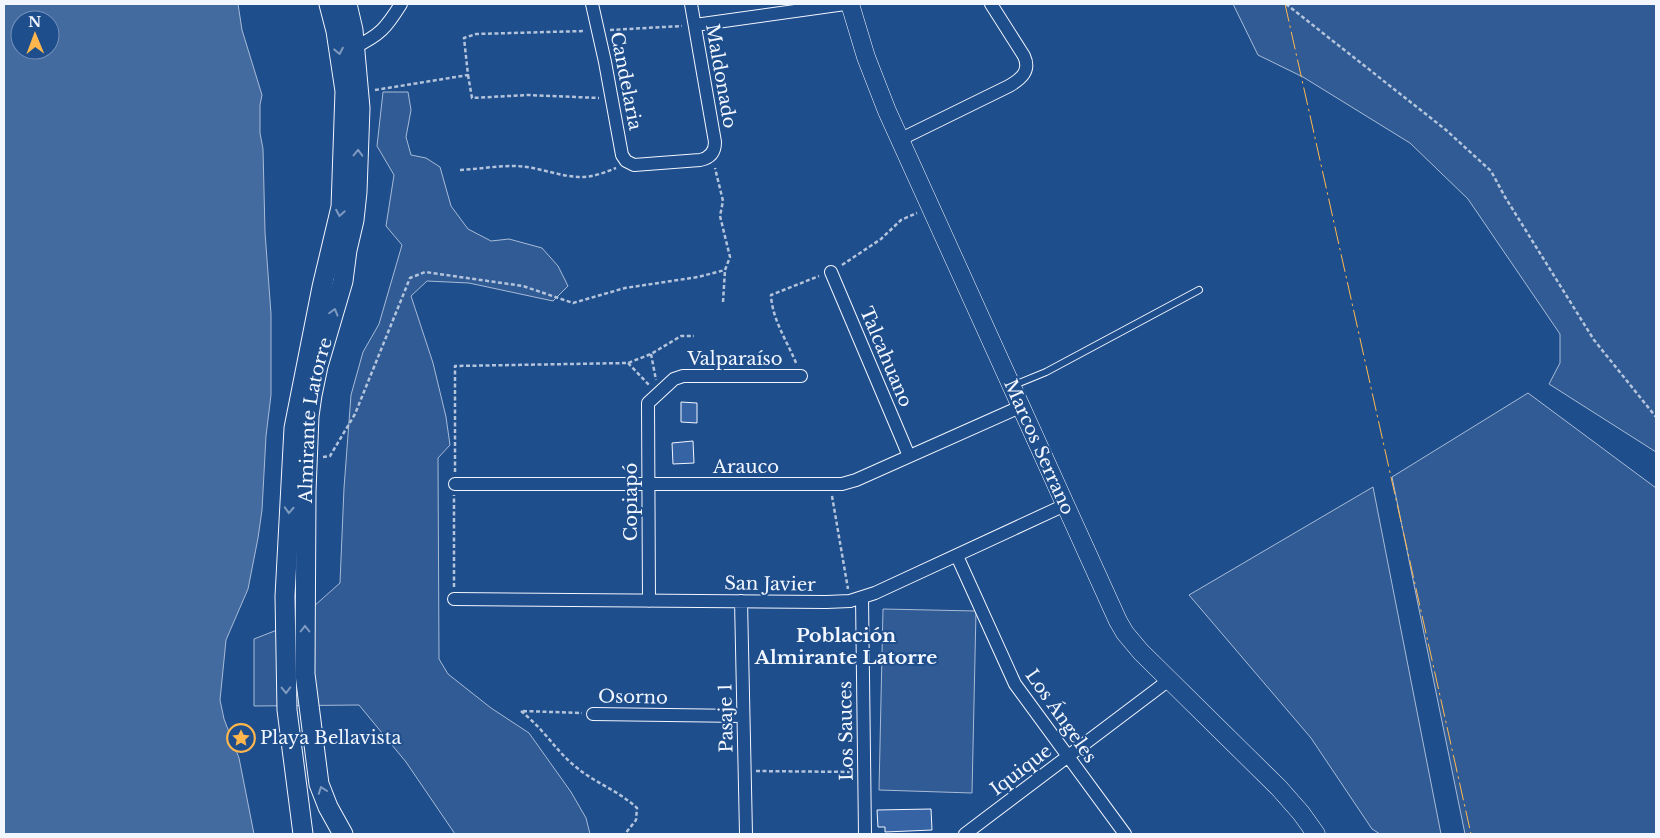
<svg xmlns="http://www.w3.org/2000/svg" width="1660" height="838" viewBox="0 0 1660 838" font-family="'Libre Baskerville',serif">
<style>
.built{fill:#305b95;stroke:#a8bbd7}
.water{fill:#446ba0;stroke:#a8bbd7;fill-rule:evenodd}
.building{fill:#3563a3;stroke:#f2f6ff}
.lines{fill:none;stroke-linecap:round;stroke-linejoin:round}
.lane-casing{stroke:#f2f6ff;stroke-width:8}
.street-casing{stroke:#f2f6ff;stroke-width:14}
.secondary-casing{stroke:#f2f6ff;stroke-width:19}
.primary-casing{stroke:#f2f6ff;stroke-width:21}
.path{stroke:#b3c4dc;stroke-width:2.5;stroke-dasharray:4 2.5;stroke-linecap:butt}
.lane{stroke:#1f4e8c;stroke-width:6}
.street{stroke:#1f4e8c;stroke-width:12}
.secondary{stroke:#1f4e8c;stroke-width:18}
.primary{stroke:#1f4e8c;stroke-width:19}
.power{stroke:#ffb74d;stroke-width:1;stroke-dasharray:18 4 2.5 4;stroke-linecap:butt}
.oneway{stroke:#7e9ac0}
.labels{text-anchor:middle;dominant-baseline:central;stroke-width:4;stroke-linejoin:round;paint-order:stroke}
.street-label{font-size:18px;fill:#f2f6ff;stroke:#1f4e8c}
.poi-label{font-size:18px;fill:#f2f6ff;stroke:#1f4e8c;text-anchor:start}
.neighbourhood-label{font-size:19px;font-weight:bold;fill:#f2f6ff;stroke:#1f4e8c}
</style>
<rect width="100%" height="100%" fill="#1f4e8c"/>
<path class="built" d="M1233,4H1656V452L1549,384L1560,363V334L1468,199L1410,143L1303,77L1258,55Z
M383,92H408L411,110L406,137L411,155L426,158L440,167L451,206L468,229L491,241L509,239L542,248L558,266L568,286L553,301L469,283L427,281L411,296L433,363L446,417L450,445L438,458L439,659L448,674L491,708L529,733L571,792L586,818L590,834H455L406,762L359,705L254,706V639L295,623L340,583L344,488L351,395L363,352L379,324L402,245L386,226L394,175L377,146Z
M1528,393L1656,488V834H1465L1392,477Z
M1373,487L1441,834H1380L1372,829L1311,738L1189,595Z
M883,609L976,611L972,793L879,790Z"/>
<path class="water" d="M4,4H238L242,30L262,95L260,105V133L263,149L265,232L271,314V395L266,436L262,510L258,538L248,589L226,640L220,700L224,719L239,758L254,834H4ZM20,20H50V50H20Z"/>
<path class="building" d="M681,402L697,403V423L681,422Z
M693,441L694,463L673,464L672,443Z
M931,809L932,830L885,832V827H878L877,810Z"/>
<g class="lines">
<defs>
<path id="lane" d="M1012,386L1046,372L1199,290"/>
<path id="street" d="M592,4L605,62L622,155L626,161L634,165L700,160C710,158 715,152 715,142L691,4
M695,25L845,4
M355,47C380,35 386,28 401,4
M899,140L1009,86C1021,79 1031,71 1024,56L991,4
M831,272L909,456
M455,484H842L856,480L1020,407
M957,556L1015,684L1125,834
M862,598L865,834
M454,599L826,602L850,601L875,593L1065,505
M649,601L648,403L674,379L683,376H801
M741,601L746,834
M593,714L743,716
M965,834L1169,680"/>
<path id="secondary" d="M850,4L866,57L887,111L1118,621L1125,633L1141,652L1279,788L1301,813L1316,834"/>
<g id="primary">
<path d="M303,834L287,710L285,596L294,428L322,287L341,207L345,91L336,31L329,4"/>
<path id="s1" d="M343,834L328,807L319,784L305,674L306,492L309,416L312,395L318,366L343,281L347,250L354,220L357,192L360,108L353,30L347,4"/>
</g>
</defs>
<use href="#lane" class="lane-casing"/>
<use href="#street" class="street-casing"/>
<use href="#secondary" class="secondary-casing"/>
<use href="#primary" class="primary-casing"/>
<path class="path" d="M1286,4L1446,130L1491,171L1505,197L1594,340L1656,417
M610,30L682,26
M468,75L472,98L528,95L599,98
M375,90L468,75L464,38L476,34L584,31
M460,170C478,169 496,166 514,166C537,166 559,177 582,177C593,177 606,172 616,168
M842,265L881,239L901,220L917,213
M723,302L725,270
M651,354L656,380
M628,363L650,386
M796,363C787,341 772,319 771,295L819,276
M323,457L330,456L355,414L410,278L425,272L523,286L573,303L625,288L698,277L725,270L730,257L720,216L723,201L715,168
M455,472V366L628,363L651,354L681,336H694
M832,496L848,589
M454,587V495
M521,711C528,717 535,723 541,730C553,743 562,756 576,767C595,783 619,791 637,808L636,820L625,834
M523,711L582,713
M756,771L853,772"/>
<use href="#lane" class="lane"/>
<use href="#street" class="street"/>
<use href="#secondary" class="secondary"/>
<use href="#primary" class="primary"/>
<path class="power" d="M1285,4L1471,834"/>
</g>
<defs><path id="oneway-chevron" d="M-2-3.5L2.5 0L-2 3.5" fill="none" stroke-width="1.6" stroke-linecap="round" stroke-linejoin="round" transform="scale(1.25)"/></defs>
<g class="oneway">
<use href="#oneway-chevron" transform="translate(339 51) rotate(79)"/>
<use href="#oneway-chevron" transform="translate(358 153) rotate(-89)"/>
<use href="#oneway-chevron" transform="translate(340 213) rotate(100)"/>
<use href="#oneway-chevron" transform="translate(334 312) rotate(-74)"/>
<use href="#oneway-chevron" transform="translate(289 510) rotate(93)"/>
<use href="#oneway-chevron" transform="translate(305 629) rotate(-90)"/>
<use href="#oneway-chevron" transform="translate(286 690) rotate(89)"/>
<use href="#oneway-chevron" transform="translate(322 790) rotate(-110)"/>
</g>
<defs>
<symbol id="sight-ring" viewBox="-11 -11 22 22"><circle r="9.5" fill="#1f4e8c" stroke="#ffb74d" stroke-width="1.5"/><path d="M0-6L1.8-2.2L6-1.7L2.9 1.2L3.7 5.4L0 3.3L-3.7 5.4L-2.9 1.2L-6-1.7L-1.8-2.2Z" fill="#ffb74d"/></symbol>
</defs>
<g fill-rule="evenodd">
<use href="#sight-ring" x="225" y="722" width="32" height="32"/>
</g>
<g class="labels">
<g class="street-label">
<text transform="translate(721 76) rotate(80)">Maldonado</text>
<text transform="translate(626 81) rotate(79)">Candelaria</text>
<text transform="translate(886 357) rotate(67)">Talcahuano</text>
<text x="735" y="359">Valparaíso</text>
<text stroke="none"><textPath href="#s1" startOffset="421">Almirante Latorre</textPath></text>
<text transform="translate(1039 447) rotate(66)">Marcos Serrano</text>
<text x="746" y="467">Arauco</text>
<text transform="translate(631 502) rotate(-90)">Copiapó</text>
<text transform="translate(770 584) rotate(1)">San Javier</text>
<text transform="translate(633 697) rotate(1)">Osorno</text>
<text transform="translate(1061 716) rotate(55)">Los Ángeles</text>
<text transform="translate(726 718) rotate(-91)">Pasaje 1</text>
<text transform="translate(846 731) rotate(-91)">Los Sauces</text>
<text transform="translate(1021 770) rotate(-37)">Iquique</text>
</g>
<g class="poi-label">
<text x="260" y="738">Playa Bellavista</text>
</g>
<g class="neighbourhood-label">
<text x="846" y="635">Población<tspan x="846" dy="22">Almirante Latorre</tspan></text>
</g>
</g>
<rect width="1660" height="838" fill="none" stroke="#f2f6ff" stroke-width="10"/>
<g transform="translate(35 35) rotate(359)"><circle r="24" fill="#1f4e8c" stroke="#7391ba"/>
<path d="M0-4L9 19L0 12L-9 19Z" fill="#ffb74d"/>
<text y="-8" font-size="14" font-weight="bold" text-anchor="middle" fill="#f2f6ff">N</text>
</g>
</svg>
